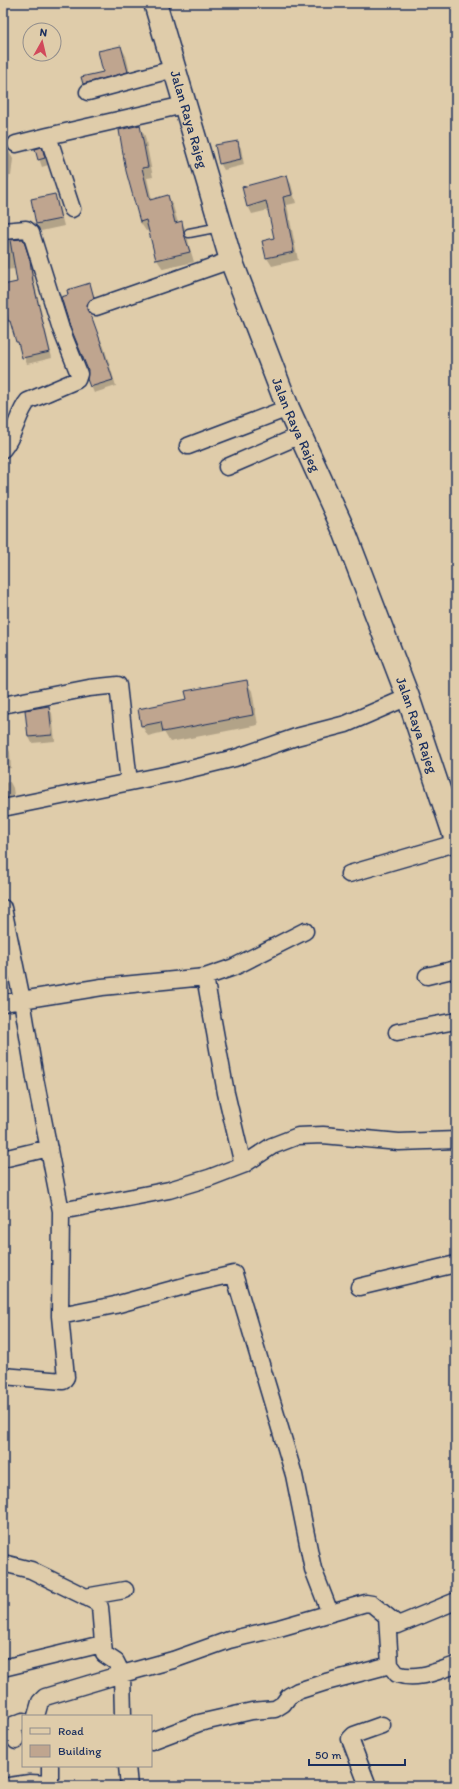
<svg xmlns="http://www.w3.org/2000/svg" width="459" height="1789" viewBox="0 0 459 1789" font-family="Itim,sans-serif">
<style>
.shadow{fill:#0003}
.building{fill:#bfa58f;stroke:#1b2f5e}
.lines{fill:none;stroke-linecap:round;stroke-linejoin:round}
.service-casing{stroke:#1b2f5e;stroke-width:11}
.minor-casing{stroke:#1b2f5e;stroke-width:19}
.secondary-casing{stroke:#1b2f5e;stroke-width:25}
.service{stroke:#dfccaa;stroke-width:8}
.minor{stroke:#dfccaa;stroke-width:16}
.secondary{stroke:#dfccaa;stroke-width:22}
.labels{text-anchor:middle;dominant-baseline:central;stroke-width:3.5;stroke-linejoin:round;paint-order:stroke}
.street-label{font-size:14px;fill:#1b2f5e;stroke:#dfccaa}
</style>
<rect width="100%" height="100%" fill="#dfccaa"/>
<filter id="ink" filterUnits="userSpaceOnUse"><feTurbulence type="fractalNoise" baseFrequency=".025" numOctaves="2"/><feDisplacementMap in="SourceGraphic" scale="8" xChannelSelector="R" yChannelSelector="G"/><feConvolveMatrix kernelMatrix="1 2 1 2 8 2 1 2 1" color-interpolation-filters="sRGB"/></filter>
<g filter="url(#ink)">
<path class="shadow" d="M121,47L126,56L132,81L90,94L83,78L104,73Z
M139,126L145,136L153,177L147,178L152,200L168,196L173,206L178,223H182L187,232L189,245L194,262L163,269L157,260L150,230L146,231L140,222Z
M237,142L241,148L244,165L224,170L220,163Z
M41,149L48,165L42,167L36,150Z
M3,150H8L13,159L11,176H9L3,203Z
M286,176L291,184L296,203L287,205L298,260L272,266L267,258L276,239L269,210L252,214L248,206Z
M55,195L58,202L64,226L41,231L37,224L32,200Z
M22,240L32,267L36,289L52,358L27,364L9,321L8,306L18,282L16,269L3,270V241Z
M90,285L97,304L92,308L90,316L104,347L116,386L94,393L91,386L89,370L70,295Z
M246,682L252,691L258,725L170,742L164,732L148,736L142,726L139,709L188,699Z
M48,707L52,713L55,741L32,743L29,737Z
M3,746H7L10,752L11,768L3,769Z
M10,782L13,788L15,803L3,805V783Z"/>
<path class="building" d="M121,46L128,72L83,84L81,77L103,72L98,51Z
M140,125L148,167L142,168L150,200L168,195L175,223L182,221L184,234L190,252L156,260L146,220L140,222L126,171L119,130Z
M238,141L241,159L219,164L215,145Z
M42,147L45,158L38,160L35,149Z
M287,175L292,195L283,197L294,252L266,258L262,241L274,238L266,201L247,207L242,187Z
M55,194L61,219L36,224L31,199Z
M23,239L30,260L33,282L50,352L22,358L18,342H16L10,321H8L5,306L7,305L3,285L17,282L10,240Z
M90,283L94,298L89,301L87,310L91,315L100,340L113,380L90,387L87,379L88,370L70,326L61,297L68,295L67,290Z
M247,680L253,715L163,732L161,722L141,726L138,709L187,699L185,691Z
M49,706L52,735L28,737L25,710Z"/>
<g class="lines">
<defs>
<path id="service" d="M189,233L220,227"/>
<path id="minor" d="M88,92L174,69
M16,144L48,136
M72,209L48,136L184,105
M3,231L26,229L31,233L61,329L79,374L77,380L28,401C18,412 15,435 3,449
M96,307L231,260
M188,446L288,408
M227,467L301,435
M3,705L89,688L118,685L129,782
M3,808L174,773L235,758L296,737L346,724L408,697
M349,874L456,843
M3,908L22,1000L35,1078L61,1211L60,1316L66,1377L63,1381L3,1376
M427,976L456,969
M205,977L226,1093L243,1165
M3,1003L102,987L205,977L234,967L305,931
M397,1032L456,1021
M3,1159L49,1148
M61,1211L169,1190L209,1178L243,1165L272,1146L298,1136L323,1135L399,1142L456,1140
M359,1287L456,1264
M60,1316L115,1305L199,1282L234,1274L294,1475L313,1569L330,1613
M3,1563L31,1570L96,1602L100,1607L104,1654L116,1662L122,1674L173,1660L229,1640L279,1628L366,1603L372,1604L398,1625L456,1601
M85,1597L125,1590
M387,1616L390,1665L397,1674C417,1681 437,1671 456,1665
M3,1668L102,1644
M36,1716L40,1702L45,1697L122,1674L123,1716
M16,1741L13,1725L23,1721
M151,1741L199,1723L252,1711L275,1709L283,1704L289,1696L298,1691L326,1682L390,1665
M127,1766L129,1786
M9,1786L30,1783L50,1784V1766
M368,1786L350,1739L354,1735L382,1725"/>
<g id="secondary">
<path id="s1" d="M155,3L231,260L288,408L345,533L408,697L456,840"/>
</g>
</defs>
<use href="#service" class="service-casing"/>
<use href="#minor" class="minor-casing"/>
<use href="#secondary" class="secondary-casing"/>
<use href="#service" class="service"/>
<use href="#minor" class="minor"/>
<use href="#secondary" class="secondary"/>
</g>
</g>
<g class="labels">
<g class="street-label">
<text stroke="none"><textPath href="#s1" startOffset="121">Jalan Raya Rajeg</textPath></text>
<text stroke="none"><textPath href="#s1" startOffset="445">Jalan Raya Rajeg</textPath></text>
<text stroke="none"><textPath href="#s1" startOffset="769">Jalan Raya Rajeg</textPath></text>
</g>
</g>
<rect width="459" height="1789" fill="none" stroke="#dfccaa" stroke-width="16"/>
<rect x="8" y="8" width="443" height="1773" fill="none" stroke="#1b2f5e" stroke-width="1.5" filter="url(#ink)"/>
<rect x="22" y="1715" width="130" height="52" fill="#dfccaa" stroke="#918d8c"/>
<rect x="30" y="1728" width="20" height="6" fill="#dfccaa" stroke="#918d8c"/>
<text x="58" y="1735" font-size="12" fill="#1b2f5e">Road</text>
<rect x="30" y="1745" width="20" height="12" fill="#bfa58f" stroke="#918d8c"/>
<text x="58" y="1755" font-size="12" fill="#1b2f5e">Building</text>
<g transform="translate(42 42) rotate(8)"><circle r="19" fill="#dfccaa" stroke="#918d8c"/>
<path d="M0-3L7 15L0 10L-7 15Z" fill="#d1495b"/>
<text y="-6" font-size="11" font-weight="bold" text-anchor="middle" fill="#1b2f5e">N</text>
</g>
<path d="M309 1759v6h96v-6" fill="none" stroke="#1b2f5e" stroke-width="2"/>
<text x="315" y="1759" font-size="12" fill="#1b2f5e" stroke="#dfccaa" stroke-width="3" paint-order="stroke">50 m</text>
</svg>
